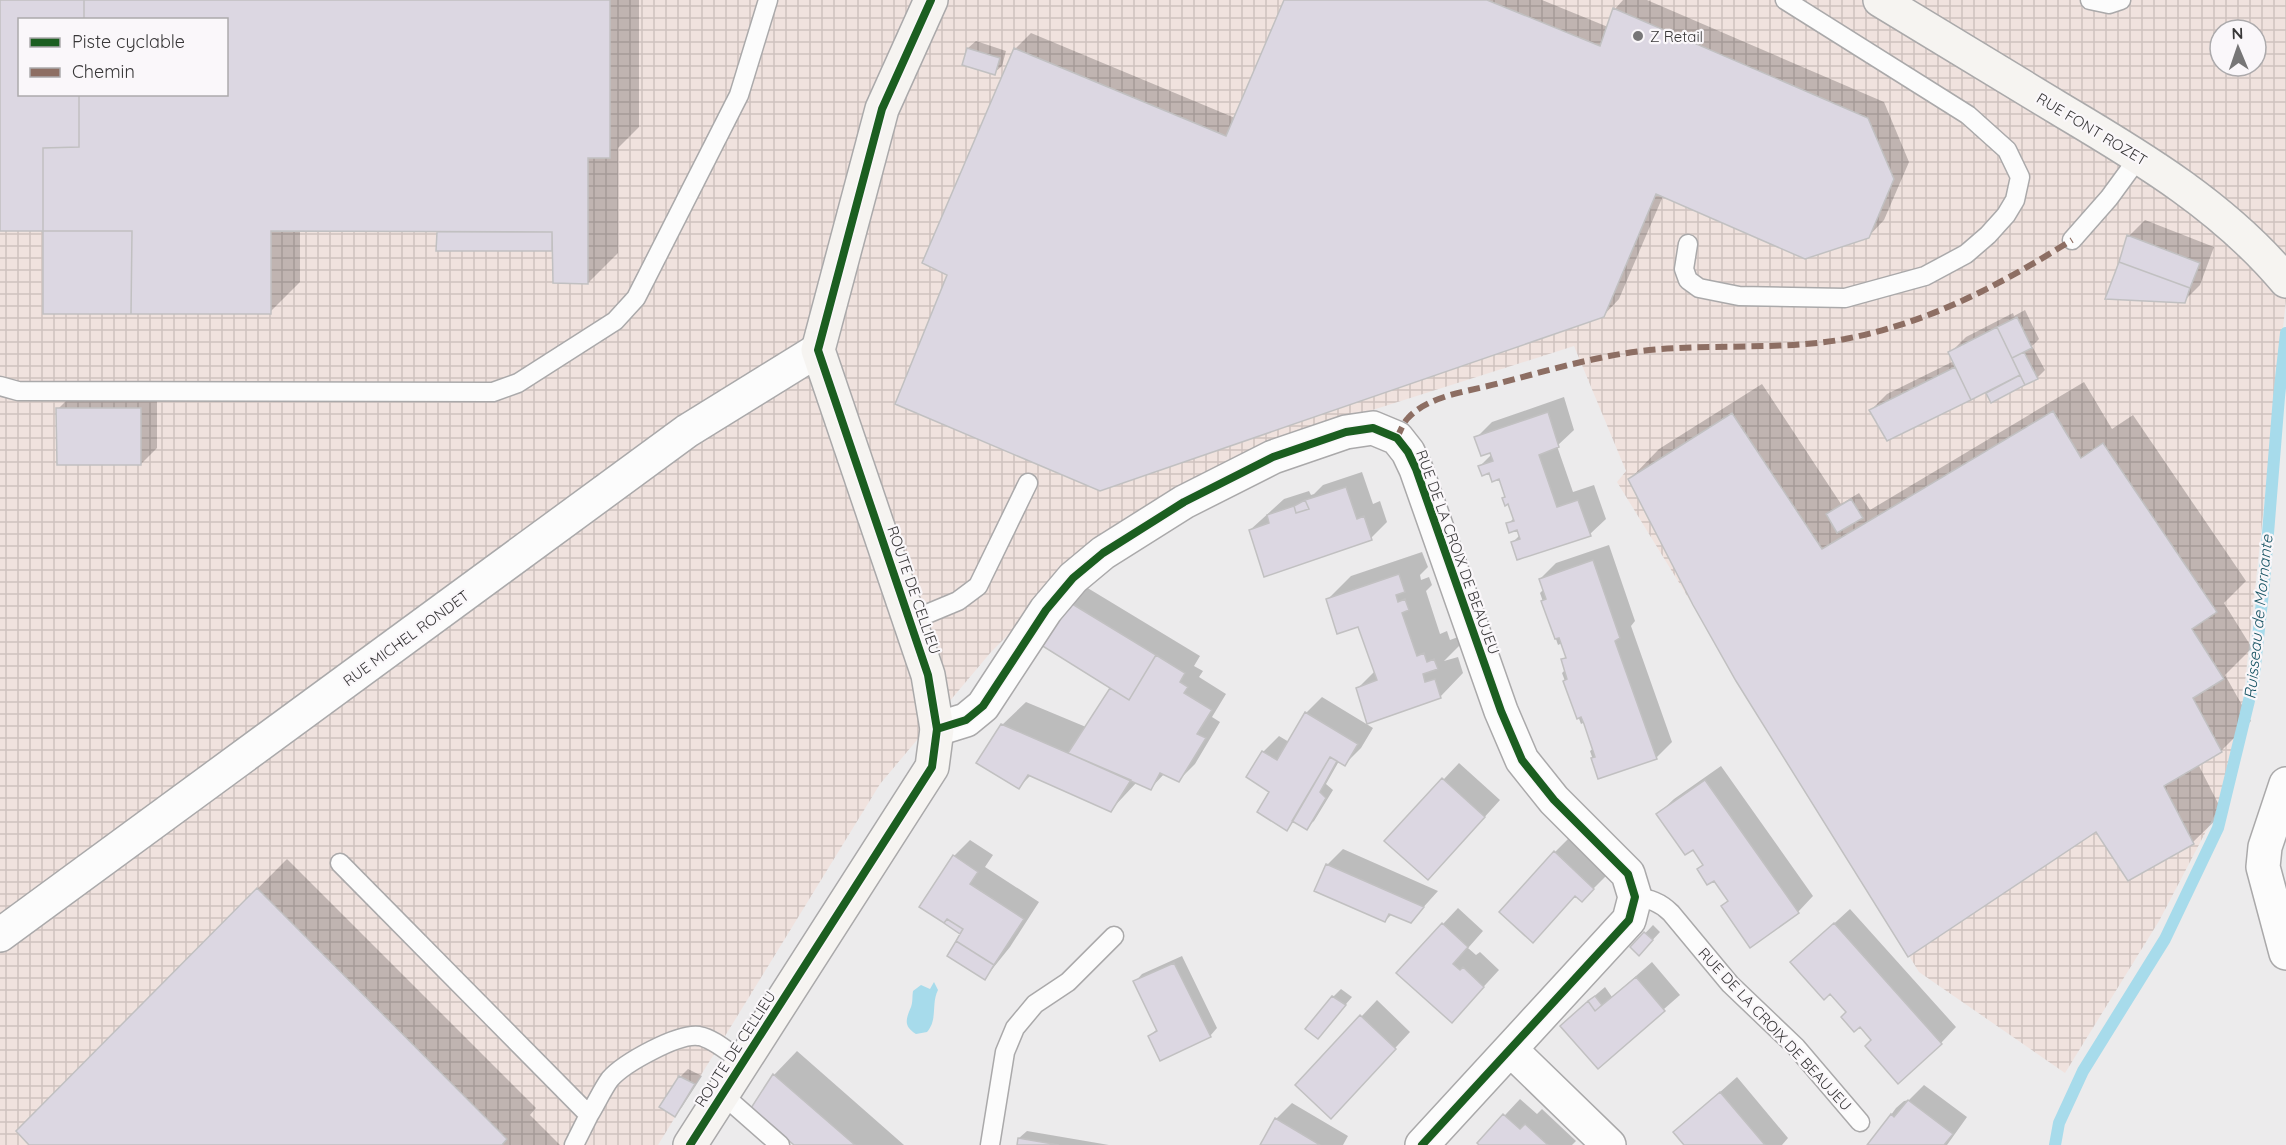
<svg xmlns="http://www.w3.org/2000/svg" width="2286" height="1145" viewBox="0 0 2286 1145" font-family="Quicksand,sans-serif">
<style>
.industrial{fill:url(#industrial-grid);fill-rule:evenodd}
.water{fill:#a7dbeb}
.shadow{fill:#0003;fill-rule:evenodd}
.lines{fill:none;stroke-linecap:round;stroke-linejoin:round}
.stream{stroke:#a7dbeb;stroke-width:12}
.building{fill:#dcd7e2;stroke:#c1c0c1;stroke-width:1.5}
.lane-casing{stroke:#aaa9aa;stroke-width:21}
.street-casing{stroke:#aaa9aa;stroke-width:36}
.secondary-casing{stroke:#aaa9aa;stroke-width:36}
.lane{stroke:#fcfcfc;stroke-width:18}
.street{stroke:#fcfcfc;stroke-width:33}
.secondary{stroke:#f6f4f1;stroke-width:33}
.quiet{stroke:#8d6e63;stroke-width:6;stroke-dasharray:12 6;stroke-linecap:butt}
.cycleway-casing{stroke:#faf7fa;stroke-width:11}
.cycleway{stroke:#1b5e20;stroke-width:8}
.poi-dot{fill:#777677;stroke:#faf7fa;stroke-width:2}
.labels{text-anchor:middle;dominant-baseline:central;stroke-width:4.5;stroke-linejoin:round;paint-order:stroke}
.poi-label{font-size:15px;fill:#383738;stroke:#faf7fa;text-anchor:start}
.street-label{font-size:15px;fill:#383738;stroke:#faf7fa}
.water-label{font-size:16px;font-style:italic;fill:#175464;stroke:#faf7fa}
</style>
<defs>
<pattern id="industrial-grid" width="8" height="8" patternUnits="userSpaceOnUse" patternTransform="scale(1.5)"><rect width="8" height="8" fill="#f0e2de"/><path d="M0 4h8M4 0v8" fill="none" stroke="#cfc2bf"/></pattern>
</defs>
<rect width="100%" height="100%" fill="#ecebec"/>
<path class="industrial" d="M0,0H2286V300L2235,776L2159,921L2065,1073L1919,972L1617,482L1626,471L1574,346L1319,427L1127,516L991,652L880,784L658,1145H0ZM20,20H226V94H20ZM2220,30H2256V66H2220Z"/>
<path class="water" d="M934,982L938,990C931,1003 938,1020 927,1032L916,1034C903,1026 906,1019 911,1007C913,1002 912,997 913,991L921,985L930,989Z"/>
<path class="shadow" d="M0,0H639V127L618,148V253L588,283L554,248L551,250H438V230H300V282L270,312L47,229H0ZM20,20H226V94H20Z
M1286,0H1542L1608,27L1615,9L1623,0H1647L1884,102L1909,162L1884,220L1868,237L1663,196L1619,299L1603,316L949,275L1015,49L1031,33L1235,118Z
M976,41L1006,51L1002,66L994,73L964,64L968,48Z
M2145,220L2214,247L2200,285L2184,301L2129,236Z
M2025,310L2039,339L2032,346L2045,370L2037,378L1991,401L1988,394L1994,386L1888,439L1871,410L1887,394L1954,361L1950,353L1966,337L2013,313L2014,316Z
M2084,382L2112,429L2133,415L2246,581L2224,603L2252,648L2225,675L2251,721L2221,751L2198,764L2223,813L2193,842L2096,830L1630,479L1659,449L1762,384L1841,504L1859,493L1870,510Z
M74,393H157V448L141,464L58,409Z
M1564,397L1574,430L1557,446L1573,492L1594,485L1606,519L1590,534L1512,543L1520,535L1518,528L1508,524L1514,518L1509,502L1500,478L1480,466L1492,454L1476,438L1492,422Z
M1362,472L1373,504L1380,501L1387,522L1371,538L1250,530L1284,499L1309,491L1311,495L1314,494L1323,485Z
M1609,545L1635,621L1631,626L1672,742L1656,758L1599,777L1590,751L1594,748L1585,722L1581,724L1562,673L1565,670L1562,660L1567,656L1562,643L1558,645L1540,593L1544,589L1540,579L1556,563Z
M1422,552L1428,567L1420,575L1421,580L1429,577L1432,585L1426,591L1440,634L1447,631L1450,640L1458,637L1460,645L1444,661L1458,657L1463,673L1440,697L1357,689L1375,671L1359,625L1327,600L1351,576Z
M1086,587L1200,656L1194,666L1203,671L1199,677L1226,694L1212,717L1220,722L1195,764L1179,780L1165,773L1151,788L1137,782L1110,811L1031,775L1019,787L1002,725L1026,702L1086,727L1112,687L1071,603Z
M1322,697L1373,728L1361,748L1345,764L1339,761L1326,784L1333,790L1314,821L1306,828L1294,821L1286,829L1271,791L1263,752L1279,736L1289,742L1306,713Z
M1459,763L1500,800L1443,863L1386,841Z
M1721,766L1813,896L1798,912L1722,906L1729,900L1714,879L1699,869L1704,864L1693,848L1658,814L1674,799Z
M1570,837L1609,873L1582,900L1555,852Z
M970,840L993,855L985,867L1039,902L1010,947L985,978L967,926L921,907L954,856Z
M1343,849L1438,891L1411,921L1392,914L1385,921L1327,865Z
M287,859L536,1108L530,1115L560,1145H31L18,1131Z
M1458,908L1483,931L1468,948L1476,955L1480,952L1499,970L1452,1021L1443,924Z
M1850,909L1956,1027L1941,1043L1873,1040L1830,991L1792,962Z
M1653,925L1660,932L1647,946L1632,947Z
M1182,956L1217,1028L1210,1036H1150L1157,1029L1135,982L1142,974Z
M1652,962L1680,995L1598,1067L1578,1010L1605,987L1612,997Z
M1341,989L1352,997L1318,1037L1333,997Z
M1377,1000L1410,1032L1346,1101L1297,1085Z
M797,1051L904,1145H797L753,1108L774,1075Z
M688,1069L702,1076L682,1107L675,1115L661,1106L680,1077Z
M1737,1077L1788,1138L1782,1145H1686L1675,1132Z
M1924,1085L1967,1117L1947,1145H1869L1896,1108L1904,1101L1909,1100Z
M1520,1099L1537,1114L1542,1109L1576,1141L1572,1145H1481L1479,1143Z
M1292,1103L1348,1136L1343,1145H1261L1276,1119Z
M1027,1131L1109,1145H1018L1019,1138Z"/>
<g class="lines">
<path class="stream" d="M2055,1145L2059,1123L2083,1071L2165,939L2218,828L2253,684L2264,583L2279,397L2286,333"/>
</g>
<path class="building" d="M0,0H84V20H20V94H79V147L43,148V231H0Z
M84,0H610V158H588V284L553,283L552,232L271,231V314H131L132,231H43V148L79,147V94H226V20H84Z
M1284,0H1487L1600,46L1613,8L1868,118L1894,179L1869,238L1805,259L1656,194L1604,317L1100,491L895,404L947,275L922,263L1014,48L1226,136Z
M967,48L1000,58L995,75L962,65Z
M43,231H132L131,314H43Z
M437,232H552V251H436Z
M2127,235L2200,263L2190,288L2119,262Z
M2119,262L2190,288L2185,303L2105,299Z
M2017,317L2032,348L2012,358L1997,327Z
M1997,327L2020,375L1971,400L1948,352Z
M2024,352L2038,379L2025,385L2012,358Z
M1955,367L1971,400L1887,441L1869,410Z
M2020,375L2025,385L1991,403L1986,393Z
M56,408H141V465H57Z
M2053,411L2081,458L2103,443L2217,612L2192,629L2224,679L2193,698L2222,752L2164,786L2194,844L2128,881L2096,832L1908,957L1736,681L1693,605L1628,479L1732,413L1822,549Z
M1548,412L1559,447L1539,455L1557,507L1578,500L1591,536L1517,560L1511,542L1520,539L1517,530L1509,533L1506,523L1514,521L1508,504L1505,506L1502,498L1505,497L1499,479L1492,482L1489,473L1482,476L1478,466L1493,461L1490,453L1481,456L1474,437Z
M1346,487L1357,519L1364,516L1372,540L1264,577L1249,530L1269,523L1267,515L1294,506L1296,513L1309,509L1305,500Z
M1851,499L1863,518L1837,533L1826,514Z
M1305,500L1309,509L1296,513L1294,506Z
M1593,560L1620,638L1615,641L1657,759L1598,779L1591,758L1595,757L1584,724L1581,717L1577,719L1563,681L1567,679L1561,659L1566,658L1559,638L1555,639L1541,601L1546,599L1539,579Z
M1399,574L1405,592L1396,595L1398,602L1405,599L1409,610L1402,613L1417,656L1424,653L1427,662L1434,659L1438,669L1423,674L1425,682L1435,679L1441,698L1367,724L1356,688L1377,680L1358,627L1337,634L1326,599Z
M1069,602L1156,655L1129,700L1041,645Z
M1156,655L1185,673L1180,682L1188,687L1184,693L1212,710L1197,734L1206,738L1179,782L1160,773L1151,790L1068,753L1110,688L1129,700Z
M1305,712L1358,744L1345,766L1330,757L1287,831L1257,812L1269,792L1246,777L1262,751L1277,760Z
M1001,724L1068,753L1131,780L1111,812L1028,775L1019,789L976,763Z
M1330,757L1337,761L1320,792L1326,798L1307,830L1292,821Z
M1442,778L1485,817L1428,880L1384,841Z
M1705,780L1799,913L1750,948L1721,906L1728,901L1714,881L1707,885L1697,869L1703,865L1693,850L1685,855L1656,814Z
M1554,851L1594,889L1582,902L1575,896L1533,943L1499,912Z
M953,855L978,872L970,884L1024,919L994,965L956,941L963,929L947,919L944,923L919,907Z
M1326,864L1424,907L1411,923L1389,914L1385,922L1314,891Z
M257,888L507,1139L502,1145H29L16,1131Z
M947,919L963,929L960,934L944,923Z
M1442,923L1468,947L1453,964L1460,970L1463,967L1484,987L1452,1023L1396,973Z
M1834,923L1942,1044L1898,1084L1865,1046L1871,1040L1860,1027L1854,1032L1841,1017L1846,1012L1830,994L1824,1000L1790,962Z
M1644,932L1653,940L1639,956L1630,947Z
M956,941L994,965L985,980L947,956Z
M1174,963L1211,1037L1160,1061L1148,1036L1157,1031L1133,981Z
M1636,977L1665,1011L1598,1069L1560,1026L1588,1001L1595,1011Z
M1332,996L1346,1005L1318,1039L1305,1029Z
M1595,996L1602,1005L1595,1011L1588,1001Z
M1360,1015L1396,1049L1331,1119L1295,1085Z
M773,1074L855,1145H794L751,1108Z
M679,1076L695,1084L675,1117L659,1107Z
M1720,1092L1765,1145H1684L1673,1132Z
M1908,1100L1953,1134L1944,1145H1867L1891,1114L1894,1117Z
M1503,1114L1520,1129L1525,1124L1548,1145H1479L1477,1143Z
M1275,1118L1320,1145H1260Z
M1018,1138L1059,1145H1017Z"/>
<g class="lines">
<defs>
<path id="lane" d="M2090,0L2109,4L2121,0
M2072,240L2109,198L2139,157
M1688,244L1684,269L1688,280L1699,288L1739,296L1845,298L1925,276L1966,254L1988,235L2006,215L2015,200L2020,177L2007,150L1968,115L1785,0
M0,386L18,391L493,392L518,383L615,321L636,298L739,95L768,0
M910,621L958,601L978,586L1028,483
M340,863L589,1115L574,1145
M1635,897C1650,899 1660,902 1671,913L1730,984L1796,1047L1860,1122
M722,1094L780,1145
M589,1115C596,1104 602,1090 610,1079C624,1063 678,1033 699,1036C715,1039 730,1054 743,1062
M990,1145L1005,1052L1015,1028L1035,1004L1068,982L1114,936"/>
<path id="street" d="M937,729L966,720L983,706L1046,610L1073,578L1103,553L1184,502L1273,457L1346,432L1373,428L1397,438L1408,452L1416,469L1501,711L1522,760L1554,800L1628,874L1635,897L1629,920L1422,1145
M2286,784L2265,847L2263,867L2286,953
M0,935L687,431L818,350
M1511,1050L1609,1145"/>
<path id="secondary" d="M1880,0C1941,37 2002,74 2063,111C2144,159 2225,208 2286,281
M690,1145L932,767L937,729L928,675L818,350L882,109L931,0"/>
</defs>
<use href="#lane" class="lane-casing"/>
<use href="#street" class="street-casing"/>
<use href="#secondary" class="secondary-casing"/>
<use href="#lane" class="lane"/>
<use href="#street" class="street"/>
<use href="#secondary" class="secondary"/>
<path class="quiet" d="M1397,438C1400,432 1403,423 1408,418C1429,395 1471,391 1500,383C1546,371 1593,357 1641,351C1708,343 1778,351 1845,339C1929,323 2000,285 2072,240"/>
<defs>
<path id="cycleway" d="M937,729L966,720L983,706L1046,610L1073,578L1103,553L1184,502L1273,457L1346,432L1373,428L1397,438L1408,452L1416,469L1501,711L1522,760L1554,800L1628,874L1635,897L1629,920L1422,1145
M690,1145L932,767L937,729L928,675L818,350L882,109L931,0"/>
</defs>
<use href="#cycleway" class="cycleway-casing"/>
<use href="#cycleway" class="cycleway"/>
</g>
<circle class="poi-dot" cx="1638" cy="36" r="6"/>
<g class="labels">
<g class="poi-label">
<text x="1650" y="36">Z Retail</text>
</g>
<g class="street-label">
<text transform="translate(2092 129) rotate(31)">RUE FONT ROZET</text>
<text transform="translate(1458 552) rotate(70)">RUE DE LA CROIX DE BEAUJEU</text>
<text transform="translate(914 590) rotate(71)">ROUTE DE CELLIEU</text>
<text transform="translate(406 638) rotate(-36)">RUE MICHEL RONDET</text>
<text transform="translate(1775 1029) rotate(47)">RUE DE LA CROIX DE BEAUJEU</text>
<text transform="translate(735 1049) rotate(-57)">ROUTE DE CELLIEU</text>
</g>
<g class="water-label">
<text transform="translate(2258 617) rotate(-84)">Ruisseau de Mornante</text>
</g>
</g>
<rect x="18" y="18" width="210" height="78" fill="#faf7fa" stroke="#acaaac" stroke-width="1.5"/>
<rect x="30" y="38" width="30" height="9" fill="#1b5e20" stroke="#acaaac" stroke-width="1.5"/>
<text x="72" y="48" font-size="18" fill="#383738">Piste cyclable</text>
<rect x="30" y="68" width="30" height="9" fill="#8d6e63" stroke="#acaaac" stroke-width="1.5"/>
<text x="72" y="78" font-size="18" fill="#383738">Chemin</text>
<g transform="translate(2238 48) rotate(358)"><circle r="28" fill="#faf7fa" stroke="#acaaac" stroke-width="1.5"/>
<path d="M0-4.5L10 22L0 15L-10 22Z" fill="#777677"/>
<text y="-9" font-size="16" font-weight="bold" text-anchor="middle" fill="#383738">N</text>
</g>
</svg>
